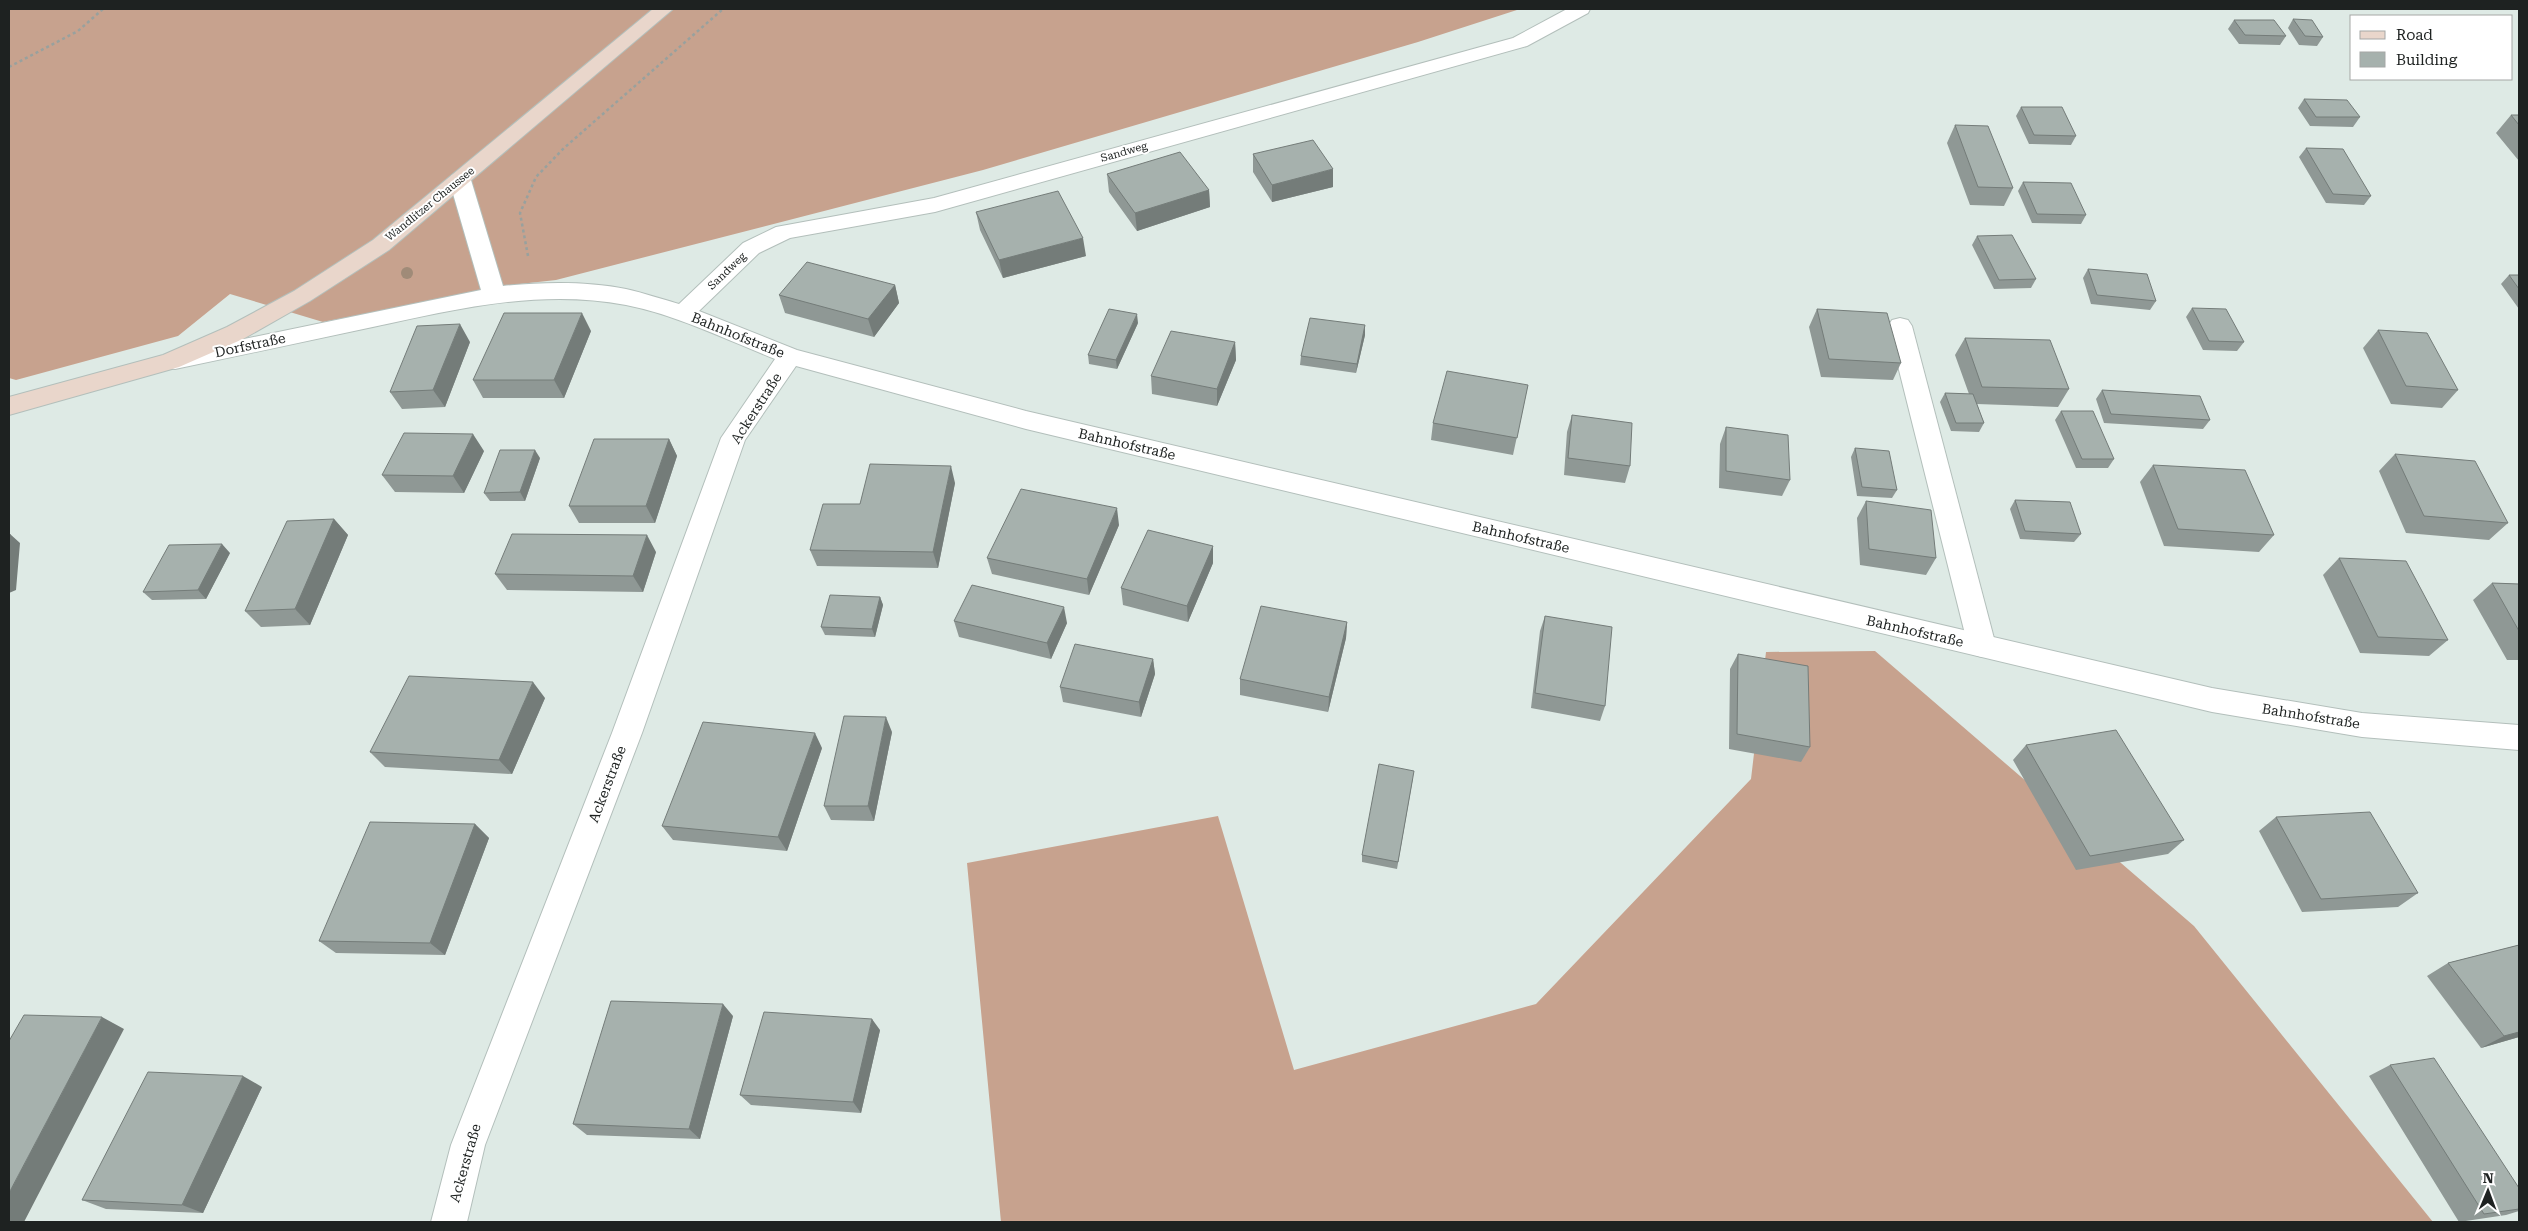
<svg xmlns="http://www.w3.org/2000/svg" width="2528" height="1231" viewBox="0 0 2528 1231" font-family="'Roboto Serif',serif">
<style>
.forest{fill:#c7a28e}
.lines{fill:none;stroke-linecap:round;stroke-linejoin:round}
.lane-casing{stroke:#b3bfbb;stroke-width:2}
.street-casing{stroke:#b3bfbb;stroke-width:2}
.secondary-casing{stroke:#b3bfbb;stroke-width:2}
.path{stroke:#98a19e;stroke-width:2.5;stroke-dasharray:3 3;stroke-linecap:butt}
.lane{fill:#fff;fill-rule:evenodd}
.street{fill:#fff;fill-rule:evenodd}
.secondary{fill:#e9d6cb;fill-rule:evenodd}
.tree{fill:#a08b78}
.wall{fill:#8f9895}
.shaded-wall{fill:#747c79}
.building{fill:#a6b1ad;stroke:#747c79}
.labels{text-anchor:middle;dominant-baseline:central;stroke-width:4;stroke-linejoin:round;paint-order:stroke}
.far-street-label{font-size:11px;fill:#1e2221;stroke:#fff}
.street-label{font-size:14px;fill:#1e2221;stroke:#fff}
</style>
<rect width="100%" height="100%" fill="#deeae5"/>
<path class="forest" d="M9,9H1520L1418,42L983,170L556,280L511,285L323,322L230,294L178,336L16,380L9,378Z
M1875,651L2194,926L2433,1222H1001L967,863L1218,816L1294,1070L1536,1004L1751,779L1766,652Z"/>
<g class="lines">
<defs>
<path id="lane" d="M1900,318L1908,320L1912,326L1996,646L1992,654L1982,657L1972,654L1968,646L1888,326L1892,320Z"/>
<path id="street" d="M1567,9H1590L1588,13L1527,46L935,212L790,238L759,253L699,311L797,350L1026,411L2212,688L2362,713L2519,725V750L2362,737L2212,712L1026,429L796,366L745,440L642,733L485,1145L467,1222H431L451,1145L612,733L721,438L775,359C727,340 677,315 626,305C539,288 452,310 368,328C303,342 239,356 175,369L167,367L163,361L167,355L481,290L449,180L452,175L460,173L468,175L471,180L503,286C543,282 586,281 626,289C644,293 661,299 679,304L743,243L776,227L934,198L1513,38Z"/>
<path id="secondary" d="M653,9H673L389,250L310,301L243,339L179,367L9,415V397L163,355L227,327L294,291L373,240Z"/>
</defs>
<use href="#lane" class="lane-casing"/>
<use href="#street" class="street-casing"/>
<use href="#secondary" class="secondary-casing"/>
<path class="path" d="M9,67L78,31L103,9
M528,256L520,213L536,177L564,148L723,9"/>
<use href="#lane" class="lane"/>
<use href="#street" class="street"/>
<use href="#secondary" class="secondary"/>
</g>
<circle class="tree" cx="407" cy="273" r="6"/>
<path class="wall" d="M2293,19L2323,37L2317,46L2299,45L2288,28Z
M2234,20L2286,36L2280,45L2239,44L2228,29Z
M2304,99L2360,117L2353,127L2310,126L2298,108Z
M2021,107L2076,136L2071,145L2029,144L2016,116Z
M2511,115H2519V161L2496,133Z
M1955,125L2013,188L2004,206L1970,205L1947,143Z
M2306,148L2371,196L2364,205L2326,203L2299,157Z
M1253,154L1333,187L1272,202L1253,172Z
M1107,174L1209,190L1210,207L1137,231L1109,192Z
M2023,182L2086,215L2081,224L2032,223L2018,191Z
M976,212L1086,256L1003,278L980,230Z
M1977,236L2036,279L2031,288L1994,289L1972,245Z
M2088,269L2156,301L2150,310L2091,304L2083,278Z
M2509,275H2519V309L2501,284Z
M895,285L899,303L874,337L785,313L779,295Z
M2192,308L2244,342L2237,351L2203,350L2186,317Z
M1817,309L1901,363L1893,380L1821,377L1809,327Z
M1138,323L1117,369L1089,364L1088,355Z
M1365,325V335L1356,373L1300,365L1301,356Z
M2378,330L2458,390L2442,408L2391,404L2363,348Z
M591,331L564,398H483L473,380Z
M1965,338L2069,389L2058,407L1977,404L1984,423L1979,432L1951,431L1940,402L1945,393L1969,394L1955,355Z
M470,342L445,407L402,409L390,392Z
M1235,342L1236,360L1217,406L1152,394L1151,376Z
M1528,385L1513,455L1431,440L1433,423Z
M2102,390L2210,420L2203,429L2104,423L2096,399Z
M2061,411L2114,459L2108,468H2076L2055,420Z
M1572,415L1630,466L1625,483L1564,475L1567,432Z
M1726,427L1790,480L1782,496L1719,488L1720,444Z
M669,439L677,456L655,523H579L569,506Z
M1855,448L1897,490L1892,498L1857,496L1851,457Z
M484,451L464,493L395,492L382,475Z
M2395,454L2508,523L2489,540L2406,533L2379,471Z
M540,458L525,501H490L484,493Z
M2153,465L2274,535L2259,552L2164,546L2140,482Z
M955,483L938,568L817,566L810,550L860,504Z
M2015,500L2081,534L2074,542L2020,539L2010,509Z
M1866,501L1936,558L1926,575L1860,565L1857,518Z
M334,519L348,535L310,625L261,627L245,611Z
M1119,525L1089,595L992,574L987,558Z
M1213,546V563L1188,622L1123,605L1121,588Z
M656,552L643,592L507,590L495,574Z
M230,553L206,599L152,600L143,592Z
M2339,558L2448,640L2429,656L2360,653L2323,575Z
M2492,583L2519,584V660H2507L2473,600Z
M880,597L883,605L875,637L825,635L821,627Z
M1545,616L1605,706L1600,721L1531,708L1540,631Z
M954,621L1067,623L1051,659L959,637Z
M1347,622L1346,638L1328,712L1240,695V679Z
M1738,654L1810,747L1801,762L1729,749L1730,669Z
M1153,659L1155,674L1141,717L1063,702L1060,687Z
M545,698L512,774L385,767L370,752Z
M892,732L874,821L831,820L824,806Z
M2026,745L2184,840L2168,854L2076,870L2013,760Z
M822,748L787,851L673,840L662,826Z
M1413,778L1397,869L1362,862V855Z
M2276,817L2418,893L2398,907L2302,912L2259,831Z
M475,824L489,838L445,955L336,953L319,941Z
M2519,945V1037L2481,1048L2427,976L2448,963Z
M733,1016L700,1139L587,1135L573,1124Z
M880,1030L861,1113L751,1105L740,1095Z
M2390,1065L2519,1188V1211L2506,1215L2459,1222L2369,1076Z
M262,1087L203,1213L106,1209L82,1200Z"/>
<path class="shaded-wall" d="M1333,169V187L1272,202V185Z
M1209,190L1210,207L1137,231L1135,213Z
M1083,238L1086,256L1003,278L999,260Z
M895,285L899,303L874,337L868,319Z
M582,313L591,331L564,398L554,380Z
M1137,314L1138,323L1117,369L1116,360Z
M460,324L470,342L445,407L433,390Z
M1365,325V335L1356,373L1357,364Z
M1235,342L1236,360L1217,406V389Z
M473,434L484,451L464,493L453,476Z
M669,439L677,456L655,523L646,506Z
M535,450L540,458L525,501L520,492Z
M951,466L955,483L938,568L933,552Z
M1117,508L1119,525L1089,595L1087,579Z
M334,519L348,535L310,625L295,609Z
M10,534L20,543L16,590L9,593V549Z
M647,535L656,552L643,592L633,576Z
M222,544L230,553L206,599L198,590Z
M1213,546V563L1188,622L1187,606Z
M880,597L883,605L875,637L872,629Z
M1064,607L1067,623L1051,659L1047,643Z
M1347,622L1346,638L1328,712L1329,697Z
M1153,659L1155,674L1141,717L1139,702Z
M533,682L545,698L512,774L499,760Z
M886,717L892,732L874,821L868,806Z
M815,733L822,748L787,851L778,837Z
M475,824L489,838L445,955L430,943Z
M723,1004L733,1016L700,1139L689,1129Z
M102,1017L124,1029L24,1222H9V1193Z
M872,1019L880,1030L861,1113L853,1102Z
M2519,1032V1037L2481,1048L2504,1036Z
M243,1076L262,1087L203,1213L182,1205Z"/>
<path class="building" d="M2293,19L2312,20L2323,37L2305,36Z
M2234,20H2274L2286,36L2245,35Z
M2304,99L2347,100L2360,117H2316Z
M2021,107H2062L2076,136L2034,135Z
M2511,115H2519V125Z
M1955,125L1988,126L2013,188L1978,187Z
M1313,140L1333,169L1272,185L1253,154Z
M2306,148L2343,149L2371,196L2333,194Z
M1180,152L1209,190L1135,213L1107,174Z
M2023,182L2071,183L2086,215L2037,214Z
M1058,191L1083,238L999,260L976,212Z
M2012,235L2036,279L1999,280L1977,236Z
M807,262L895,285L868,319L779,295Z
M2088,269L2147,274L2156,301L2097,295Z
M2509,275H2519V289Z
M2192,308L2226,309L2244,342L2209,341Z
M1109,309L1137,314L1116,360L1088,355Z
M1817,309L1887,313L1901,363L1829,359Z
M504,313H582L554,380H473Z
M1310,318L1365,325L1357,364L1301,356Z
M460,324L433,390L390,392L417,326Z
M2378,330L2427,333L2458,390L2406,386Z
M1171,331L1235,342L1217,389L1151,376Z
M1965,338L2050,340L2069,389L1982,387Z
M1447,371L1528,385L1517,438L1433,423Z
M2102,390L2200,396L2210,420L2111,414Z
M1945,393L1973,394L1984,423H1956Z
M2061,411H2093L2114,459H2082Z
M1572,415L1632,423L1630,466L1568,458Z
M1726,427L1788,435L1790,480L1726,471Z
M404,433L473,434L453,476L382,475Z
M594,439H669L646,506H569Z
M1855,448L1889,451L1897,490L1862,487Z
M500,450H535L520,492L484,493Z
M2395,454L2475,461L2508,523L2424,516Z
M870,464L951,466L933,552L810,550L823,504H860Z
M2153,465L2245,470L2274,535L2178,529Z
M1021,489L1117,508L1087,579L987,558Z
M2015,500L2070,502L2081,534L2025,531Z
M1866,501L1931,510L1936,558L1869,549Z
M334,519L295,609L245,611L287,521Z
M1148,530L1213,546L1187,606L1121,588Z
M9,534H10L9,549Z
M512,534L647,535L633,576L495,574Z
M222,544L198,590L143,592L169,545Z
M2339,558L2406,561L2448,640L2378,637Z
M2492,583L2519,584V631Z
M972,585L1064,607L1047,643L954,621Z
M830,595L880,597L872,629L821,627Z
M1261,606L1347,622L1329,697L1240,679Z
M1545,616L1612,627L1605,706L1535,693Z
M1075,644L1153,659L1139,702L1060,687Z
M1738,654L1808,666L1810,747L1737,734Z
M409,676L533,682L499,760L370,752Z
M844,716L886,717L868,806H824Z
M703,722L815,733L778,837L662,826Z
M2116,730L2184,840L2090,856L2026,745Z
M1379,764L1414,771L1398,862L1362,855Z
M2370,812L2418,893L2321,899L2276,817Z
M370,822L475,824L430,943L319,941Z
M2519,945V1032L2504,1036L2448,963Z
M611,1001L723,1004L689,1129L573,1124Z
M764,1012L872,1019L853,1102L740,1095Z
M24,1015L102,1017L9,1193V1041Z
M2434,1058L2519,1188V1209L2484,1214L2390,1065Z
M148,1072L243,1076L182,1205L82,1200Z"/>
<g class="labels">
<g class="far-street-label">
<text transform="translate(1124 152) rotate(-16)">Sandweg</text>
<text transform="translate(430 204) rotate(-39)">Wandlitzer Chaussee</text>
<text transform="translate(727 271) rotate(-44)">Sandweg</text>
</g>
<g class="street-label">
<text transform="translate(738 335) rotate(22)">Bahnhofstraße</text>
<text transform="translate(250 345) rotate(-12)">Dorfstraße</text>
<text transform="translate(756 408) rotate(-57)">Ackerstraße</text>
<text transform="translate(1127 444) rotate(13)">Bahnhofstraße</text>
<text transform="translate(1521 537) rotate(13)">Bahnhofstraße</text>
<text transform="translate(1915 631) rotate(13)">Bahnhofstraße</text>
<text transform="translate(2311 716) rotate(9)">Bahnhofstraße</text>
<text transform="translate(607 784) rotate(-69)">Ackerstraße</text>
<text transform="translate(465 1163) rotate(-74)">Ackerstraße</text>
</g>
</g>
<rect width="2528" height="1231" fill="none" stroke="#1e2221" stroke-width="20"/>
<rect x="2350" y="15" width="162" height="65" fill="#ffffff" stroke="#a5a7a6"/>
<rect x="2360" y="31" width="25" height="8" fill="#e9d6cb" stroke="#a5a7a6"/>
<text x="2396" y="40" font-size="15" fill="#1e2221">Road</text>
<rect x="2360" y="52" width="25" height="15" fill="#a6b1ad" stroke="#a5a7a6"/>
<text x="2396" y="65" font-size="15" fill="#1e2221">Building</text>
<g transform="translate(2488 1191) rotate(1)" stroke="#ffffff" stroke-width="4" paint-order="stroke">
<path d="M0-4L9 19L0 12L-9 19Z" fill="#1e2221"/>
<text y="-8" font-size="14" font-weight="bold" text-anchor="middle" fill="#1e2221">N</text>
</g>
</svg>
